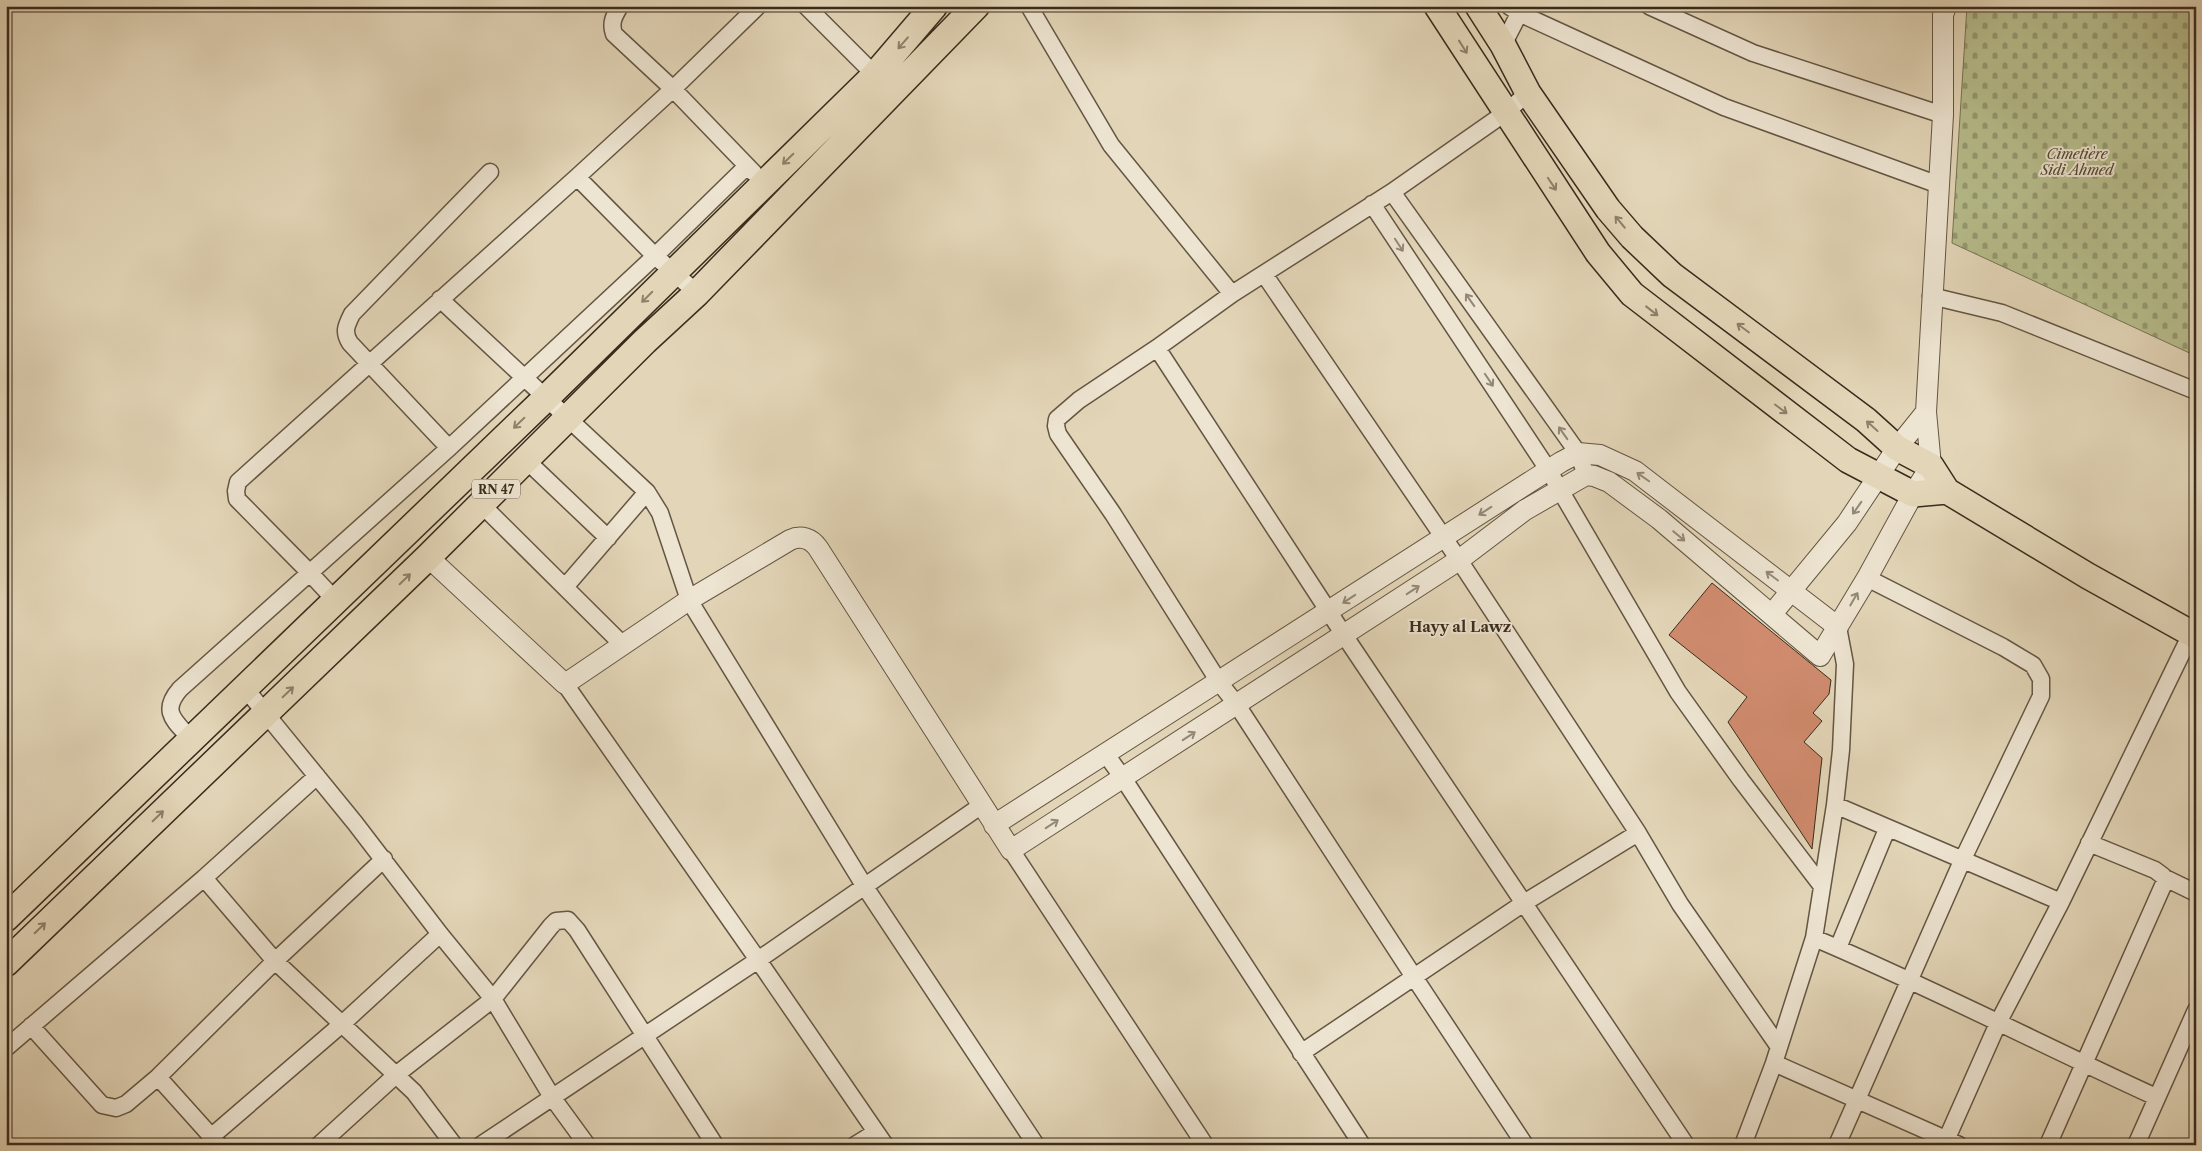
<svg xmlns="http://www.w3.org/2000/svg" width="2202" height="1151" viewBox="0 0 2202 1151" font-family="'Libre Caslon Text',serif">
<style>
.cemetery{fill:url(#cemetery-stones);stroke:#787454}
.building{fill:#d08b6e;stroke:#392b1c}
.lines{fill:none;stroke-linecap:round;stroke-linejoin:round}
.minor-casing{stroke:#645643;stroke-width:19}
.tertiary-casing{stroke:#645643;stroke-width:22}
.primary-casing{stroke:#392b1c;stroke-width:28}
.trunk-casing{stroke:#392b1c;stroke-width:29}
.minor{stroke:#ede4d1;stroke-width:16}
.tertiary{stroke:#ede4d1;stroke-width:20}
.primary{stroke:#e3d6b8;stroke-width:25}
.trunk{stroke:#e3d6b8;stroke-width:26}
.oneway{stroke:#8e806a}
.oneway2{stroke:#938876}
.labels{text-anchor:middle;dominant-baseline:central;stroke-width:4;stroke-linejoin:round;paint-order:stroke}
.shield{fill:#ede4d1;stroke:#6f6252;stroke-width:1}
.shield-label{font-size:12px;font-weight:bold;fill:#392b1c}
.park-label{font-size:14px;font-style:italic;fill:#524832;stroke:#ede4d1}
.neighbourhood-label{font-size:15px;font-weight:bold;fill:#392b1c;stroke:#ede4d1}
</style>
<defs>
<pattern id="cemetery-stones" width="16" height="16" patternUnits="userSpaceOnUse" patternTransform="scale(1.25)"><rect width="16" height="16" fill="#b7bd8c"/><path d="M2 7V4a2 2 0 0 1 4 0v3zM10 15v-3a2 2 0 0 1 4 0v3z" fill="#969a72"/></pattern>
</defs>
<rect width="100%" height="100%" fill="#e3d6b8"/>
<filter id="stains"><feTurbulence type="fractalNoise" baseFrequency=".004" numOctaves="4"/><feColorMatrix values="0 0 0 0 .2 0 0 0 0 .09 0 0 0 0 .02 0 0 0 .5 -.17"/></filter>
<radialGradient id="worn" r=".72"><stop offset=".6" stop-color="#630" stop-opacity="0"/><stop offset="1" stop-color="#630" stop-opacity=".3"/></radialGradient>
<path class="cemetery" d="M1967,6H2196V356L1952,243Z"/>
<path class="building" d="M1712,583L1831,680L1829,694L1813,713L1822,721L1804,742L1822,758L1812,849L1728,722L1747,697L1669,635Z"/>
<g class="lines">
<defs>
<path id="minor" d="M620,6C614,16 610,23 614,34L673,89L754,173
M806,6L875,75
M1029,6L1111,145L1232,294
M1509,6L1521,14L1724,107L1939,185
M1649,6L1753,53L1943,115
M1503,45L1523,6
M577,177L655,256L697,293
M1392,192L1578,453L1586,475
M1372,204L1549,471L1678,692L1741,780L1821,885
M1264,274L1459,560L1638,833L1680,904L1779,1047
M1931,296L2002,313L2196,391
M440,299L647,492L660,513L689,600L865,887L1036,1145
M1157,348L1344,635L1686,1145
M449,448L350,343C343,332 346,326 352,314L490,172
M526,460L608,538
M481,504L623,645
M565,587L647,492
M335,600L309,572L237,499L236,491L238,482L577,177L673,89L758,6
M565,684L758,960L885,1145
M244,687L355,823L440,934L493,999L552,1097L587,1145
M191,739C175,721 160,712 180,689L449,448L655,256L747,166
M1105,753L1123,778L1362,1145
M1835,805L2061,902
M1011,850L1205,1145
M204,878L275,961L414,1092L454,1145
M2165,878L2196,893
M1814,938C1930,987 2042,1045 2156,1097
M1838,948L1887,829
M31,1026L102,1105L116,1108L126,1104L158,1077L275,961L384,859
M6,1048L204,878L317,776
M1301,1053L1524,903L1638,833
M1774,1063L1959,1145
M158,1077L219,1145
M212,1136L342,1024L440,934
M319,1145L397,1074L493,999L551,926L556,921L568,920L577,930L715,1145
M481,1145L758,960L982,805
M855,1145L876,1132
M1525,1145L1414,977L1237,705L1219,682L1113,514L1058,434L1056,426L1057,419L1079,400L1157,348L1232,294L1392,192L1505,113L1528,93
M1743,1145L1774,1063L1814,938L1835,805L1841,750L1845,664L1838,627
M1837,1145L1962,861L2041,696V679L2033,665L2003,647L1867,578
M1944,1145L1999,1021L2061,902L2191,634
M2048,1145L2165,881L2163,876L2155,870L2089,843
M2136,1145L2196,1010"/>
<path id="tertiary" d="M428,557L565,684L689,600L790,540C801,535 811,538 818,548L1011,850L1459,560L1525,510L1586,475L1594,476L1609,482L1659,519L1820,656L1867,578L1913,494L1931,466L1926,412L1943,115V15L1946,6
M1772,614L1847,523L1897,448L1926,412
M994,825L1561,462L1578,453L1600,455L1635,471L1838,627"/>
<path id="primary" d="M1437,6L1598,253L1632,294L1848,460L1913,494L1947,491
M1478,6L1503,45L1528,93L1608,209L1632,237L1672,275L1866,420L1897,448L1931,466L1947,491L2088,576L2196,636"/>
<path id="trunk" d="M6,918L546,398L875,75L934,6
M6,963L428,557L645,341L697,293L976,6"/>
</defs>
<use href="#minor" class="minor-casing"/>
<use href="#tertiary" class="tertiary-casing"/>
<use href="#primary" class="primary-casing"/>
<use href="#trunk" class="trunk-casing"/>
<use href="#minor" class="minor"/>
<use href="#tertiary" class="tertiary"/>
<use href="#primary" class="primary"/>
<use href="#trunk" class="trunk"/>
</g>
<defs><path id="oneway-shaft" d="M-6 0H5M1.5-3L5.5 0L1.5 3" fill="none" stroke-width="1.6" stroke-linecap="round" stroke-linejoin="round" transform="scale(1.25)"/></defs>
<g class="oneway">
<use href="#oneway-shaft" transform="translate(903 43) rotate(131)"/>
<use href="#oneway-shaft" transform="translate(1463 47) rotate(58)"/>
<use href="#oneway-shaft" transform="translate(788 159) rotate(136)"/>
<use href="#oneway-shaft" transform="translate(1552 184) rotate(56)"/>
<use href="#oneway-shaft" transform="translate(1620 222) rotate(-130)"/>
<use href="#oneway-shaft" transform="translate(647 297) rotate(135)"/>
<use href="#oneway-shaft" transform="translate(1652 311) rotate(38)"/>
<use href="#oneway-shaft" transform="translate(1743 328) rotate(-143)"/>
<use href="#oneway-shaft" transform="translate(1781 409) rotate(37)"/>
<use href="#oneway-shaft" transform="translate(519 423) rotate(136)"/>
<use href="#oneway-shaft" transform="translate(1872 426) rotate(-138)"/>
<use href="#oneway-shaft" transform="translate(405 579) rotate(-44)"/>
<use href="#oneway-shaft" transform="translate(288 692) rotate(-44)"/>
<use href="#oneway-shaft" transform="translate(158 816) rotate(-44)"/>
<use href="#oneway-shaft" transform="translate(40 928) rotate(-44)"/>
</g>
<g class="oneway2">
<use href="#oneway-shaft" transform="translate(1399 245) rotate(57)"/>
<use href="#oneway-shaft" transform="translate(1470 300) rotate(-125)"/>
<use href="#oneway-shaft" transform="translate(1489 380) rotate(56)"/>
<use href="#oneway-shaft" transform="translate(1563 433) rotate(-125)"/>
<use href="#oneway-shaft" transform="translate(1643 477) rotate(-145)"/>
<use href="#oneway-shaft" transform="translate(1857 508) rotate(125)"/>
<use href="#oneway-shaft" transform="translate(1485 511) rotate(147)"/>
<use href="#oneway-shaft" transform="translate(1679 536) rotate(40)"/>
<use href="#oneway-shaft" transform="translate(1772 576) rotate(-143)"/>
<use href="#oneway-shaft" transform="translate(1413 590) rotate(-33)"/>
<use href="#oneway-shaft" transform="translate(1349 599) rotate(147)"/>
<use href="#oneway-shaft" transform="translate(1854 599) rotate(-60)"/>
<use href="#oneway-shaft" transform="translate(1189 736) rotate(-33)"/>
<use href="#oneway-shaft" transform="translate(1052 824) rotate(-33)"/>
</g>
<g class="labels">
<rect class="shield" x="472" y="479.5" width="48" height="19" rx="4"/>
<g class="shield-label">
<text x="496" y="489">RN 47</text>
</g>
<g class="park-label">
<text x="2077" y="154">Cimetière<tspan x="2077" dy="16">Sidi Ahmed</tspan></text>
</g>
<g class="neighbourhood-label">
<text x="1460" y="626">Hayy al Lawz</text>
</g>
</g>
<rect width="2202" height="1151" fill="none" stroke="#e3d6b8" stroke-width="25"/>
<rect x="8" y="8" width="2187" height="1136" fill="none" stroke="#392b1c" stroke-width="2.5"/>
<rect x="12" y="12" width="2177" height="1126" fill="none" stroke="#392b1c"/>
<rect width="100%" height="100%" filter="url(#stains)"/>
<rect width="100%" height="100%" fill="url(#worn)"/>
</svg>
